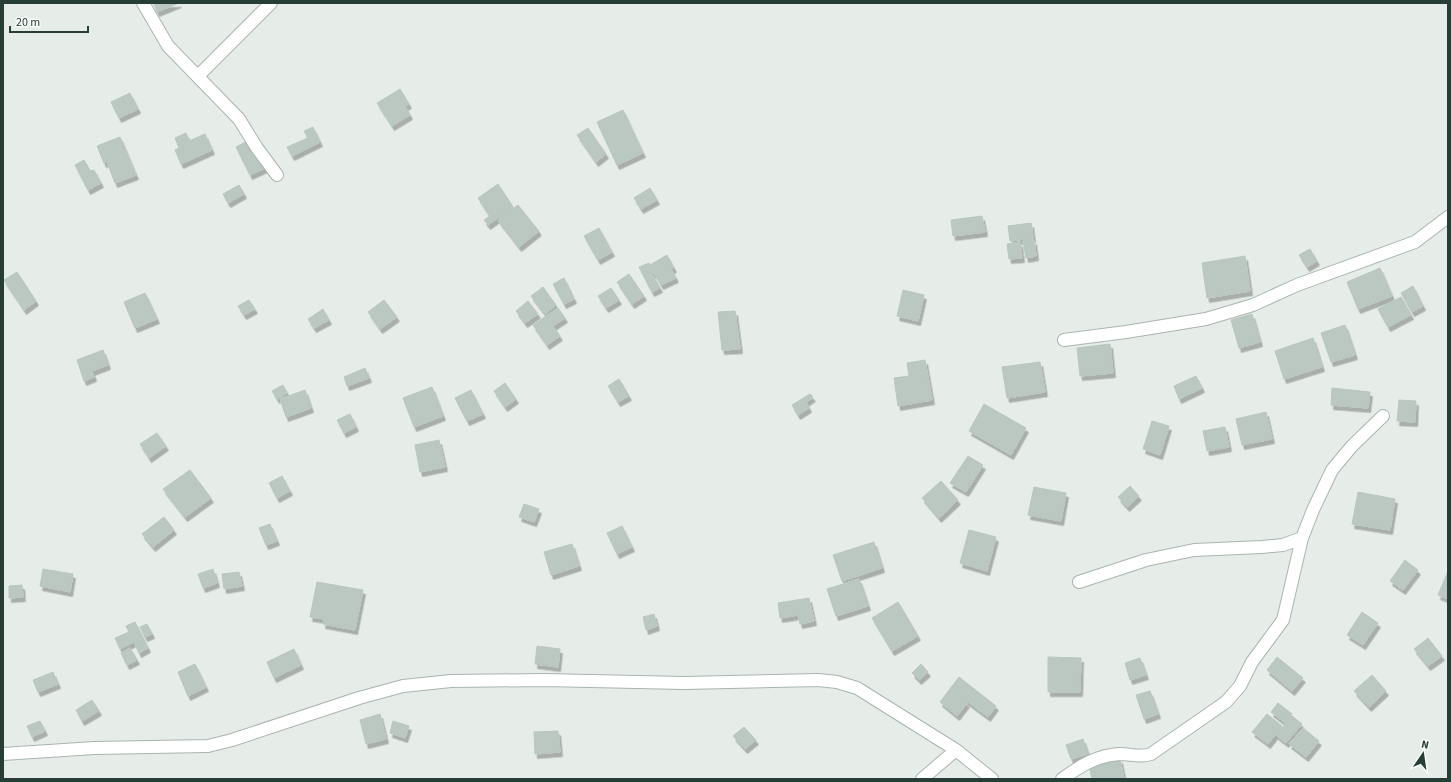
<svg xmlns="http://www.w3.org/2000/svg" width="1451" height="782" viewBox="0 0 1451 782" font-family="'Source Sans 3',sans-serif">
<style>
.building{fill:#bbc8c2;stroke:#b8c7bf;filter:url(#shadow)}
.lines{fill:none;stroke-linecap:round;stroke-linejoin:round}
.minor-casing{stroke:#a9b5af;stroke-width:14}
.minor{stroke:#fff;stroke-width:12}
</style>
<defs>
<filter id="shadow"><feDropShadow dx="2.5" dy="4.5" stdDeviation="0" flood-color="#0004"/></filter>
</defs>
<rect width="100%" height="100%" fill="#e6ede9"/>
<path class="building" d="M154,3H179L157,12Z
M400,89L409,104L405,106L410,115L392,126L377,103Z
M130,93L138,109L119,118L111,102Z
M623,110L643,153L617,165L597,122Z
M313,127L320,142L292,156L287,147L308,138L304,131Z
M588,128L606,154L596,162L577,135Z
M186,133L189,141L205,134L212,150L181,164L175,150L179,148L175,138Z
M120,137L136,175L115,183L107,162L104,163L97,146Z
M251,139L265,168L250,175L236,147Z
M84,160L90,171L94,170L101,183L88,190L75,165Z
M498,184L513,207L488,225L484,220L490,216L478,198Z
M239,185L244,194L228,203L223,194Z
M650,188L657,200L641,209L634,198Z
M518,205L539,231L519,247L498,220Z
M982,216L985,232L953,236L951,220Z
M1031,223L1033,238L1010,241L1008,226Z
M599,228L612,252L598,260L584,236Z
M1034,240L1036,256L1026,258L1023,241Z
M1020,242L1022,258L1009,259L1007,244Z
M1310,249L1317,261L1307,267L1299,255Z
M667,255L674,268L671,269L676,278L661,285L654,273L652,274L660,288L652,292L639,267L649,263L650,265Z
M1245,256L1250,291L1207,298L1202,263Z
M1380,268L1392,296L1358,309L1347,282Z
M17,272L36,301L24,310L4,280Z
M629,274L644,296L632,304L617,282Z
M564,278L574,299L564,304L553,284Z
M1413,286L1423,306L1412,312L1401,293Z
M543,287L556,305L545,314L531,296Z
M611,288L619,300L606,308L598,296Z
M903,290L924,295L918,321L897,316Z
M145,293L157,319L135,328L124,302Z
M1401,297L1411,315L1388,327L1378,309Z
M249,300L255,309L244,315L238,306Z
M384,300L397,317L380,329L368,312Z
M528,301L538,314L525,323L516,311Z
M558,308L565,318L553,326L560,336L547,345L533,325Z
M323,309L329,320L314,328L308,319Z
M735,311L740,349L722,350L718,312Z
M1252,314L1260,342L1239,348L1231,320Z
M1345,325L1355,355L1331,362L1321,333Z
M1313,338L1322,367L1284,379L1275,351Z
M1110,344L1113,373L1080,376L1077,348Z
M103,350L108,365L92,371L94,377L84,381L77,360Z
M925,360L932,400L898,406L894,378L909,376L907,363Z
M1040,362L1045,392L1007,398L1002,367Z
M365,368L369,378L347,386L344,377Z
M1196,376L1202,388L1179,399L1174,386Z
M619,379L629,396L618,402L608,386Z
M505,383L516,399L505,407L494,391Z
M283,385L287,393L277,399L272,391Z
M432,387L443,416L414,427L403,398Z
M1332,388L1370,392L1368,408L1331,405Z
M305,390L311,408L286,417L280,399Z
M471,390L483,414L467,421L455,398Z
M810,394L813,397L806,402L809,408L798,415L792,405Z
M1399,400L1416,401L1415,422L1397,421Z
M984,404L1026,428L1011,455L969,431Z
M1266,412L1272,439L1242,445L1236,419Z
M350,414L356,427L344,433L337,420Z
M1152,421L1169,426L1160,455L1143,449Z
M1225,427L1229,447L1207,451L1203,431Z
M157,433L166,446L149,458L140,444Z
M439,440L445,467L420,472L415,445Z
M968,456L983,465L966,492L950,483Z
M190,470L211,498L185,517L163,489Z
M282,476L290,491L277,498L269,483Z
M941,481L958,500L939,518L922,498Z
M1130,486L1139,496L1127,507L1118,497Z
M1034,487L1066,493L1061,521L1028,515Z
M1358,492L1395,499L1390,530L1352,524Z
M524,504L539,509L534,522L519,517Z
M164,517L174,530L153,547L142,534Z
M270,524L277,541L266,545L259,528Z
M622,526L632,547L617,554L607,533Z
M969,530L996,537L987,571L960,563Z
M874,542L882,568L842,581L833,555Z
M572,544L579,566L551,575L544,552Z
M1405,560L1418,570L1403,590L1390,581Z
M43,569L73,574L70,592L40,586Z
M213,569L217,583L203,588L198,574Z
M1448,571V599L1438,595Z
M239,572L242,586L224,589L222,574Z
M859,579L868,606L836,616L827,589Z
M317,582L363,590L355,630L323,624L324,619L310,617Z
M22,585L23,597L9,598V586Z
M809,598L814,621L800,624L798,615L780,618L778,603Z
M898,602L918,636L892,651L872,618Z
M1362,612L1378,623L1363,645L1347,635Z
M654,614L657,626L646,630L643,617Z
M135,622L148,648L139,653L134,642L120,649L115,638L129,632L126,626Z
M147,624L152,634L145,637L140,627Z
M1428,638L1442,656L1428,666L1414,649Z
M537,646L560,649L558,667L535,664Z
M130,648L137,660L127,665L121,653Z
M294,649L301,665L274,678L267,662Z
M1048,657L1081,658L1080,692H1048Z
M1277,657L1303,678L1292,691L1267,670Z
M1140,658L1146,675L1130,680L1125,663Z
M195,664L206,687L188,696L178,672Z
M921,664L928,672L919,680L912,673Z
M53,672L58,684L38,692L33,680Z
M1372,675L1386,691L1369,707L1354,691Z
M959,677L996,706L988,717L960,696L959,697L967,703L957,716L940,702Z
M1150,691L1158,714L1144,719L1136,695Z
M92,700L99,711L82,721L76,710Z
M1278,703L1292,714L1285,723L1271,712Z
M380,714L386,739L366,744L360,720Z
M1267,714L1282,726L1268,744L1252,732Z
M1292,716L1302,724L1286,743L1276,735Z
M40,721L45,731L32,737L27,726Z
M393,721L409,726L405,738L390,733Z
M744,727L756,740L745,749L733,736Z
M1303,728L1319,741L1306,757L1289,744Z
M558,731L560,752L535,754L534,732Z
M1083,739L1088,754L1071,759L1066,745Z
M1120,759L1124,779H1092L1089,765Z"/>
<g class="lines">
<defs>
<path id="minor" d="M143,3L168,46L239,119L257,148L277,175
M198,76L271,3
M1064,340L1126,332L1206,319L1253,305L1297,285L1415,242L1448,217
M1079,582L1146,560L1194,550L1262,547L1283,545L1302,538
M3,754L94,748L208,746L232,740L359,698L403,686L451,681L544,680L684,683L818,680L837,682L857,688L956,750L992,779
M922,779L956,750
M1062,779C1080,766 1097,755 1120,754C1131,754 1140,758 1151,754L1226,702L1240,686L1252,662L1283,620L1302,538L1313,510L1332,470L1352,446L1383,416"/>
</defs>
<use href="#minor" class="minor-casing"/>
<use href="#minor" class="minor"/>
</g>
<rect width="1451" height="782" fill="none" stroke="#263e35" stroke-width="8"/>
<g transform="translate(1423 754) rotate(13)" stroke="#f6faf8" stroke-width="3" paint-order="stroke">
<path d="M0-3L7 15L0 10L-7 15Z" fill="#263e35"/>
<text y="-6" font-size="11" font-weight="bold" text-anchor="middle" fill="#263e35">N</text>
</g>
<path d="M10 26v6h78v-6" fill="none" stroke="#263e35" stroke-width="2"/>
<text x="16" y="26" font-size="12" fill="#263e35" stroke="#f6faf8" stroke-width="3" paint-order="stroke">20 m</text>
</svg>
